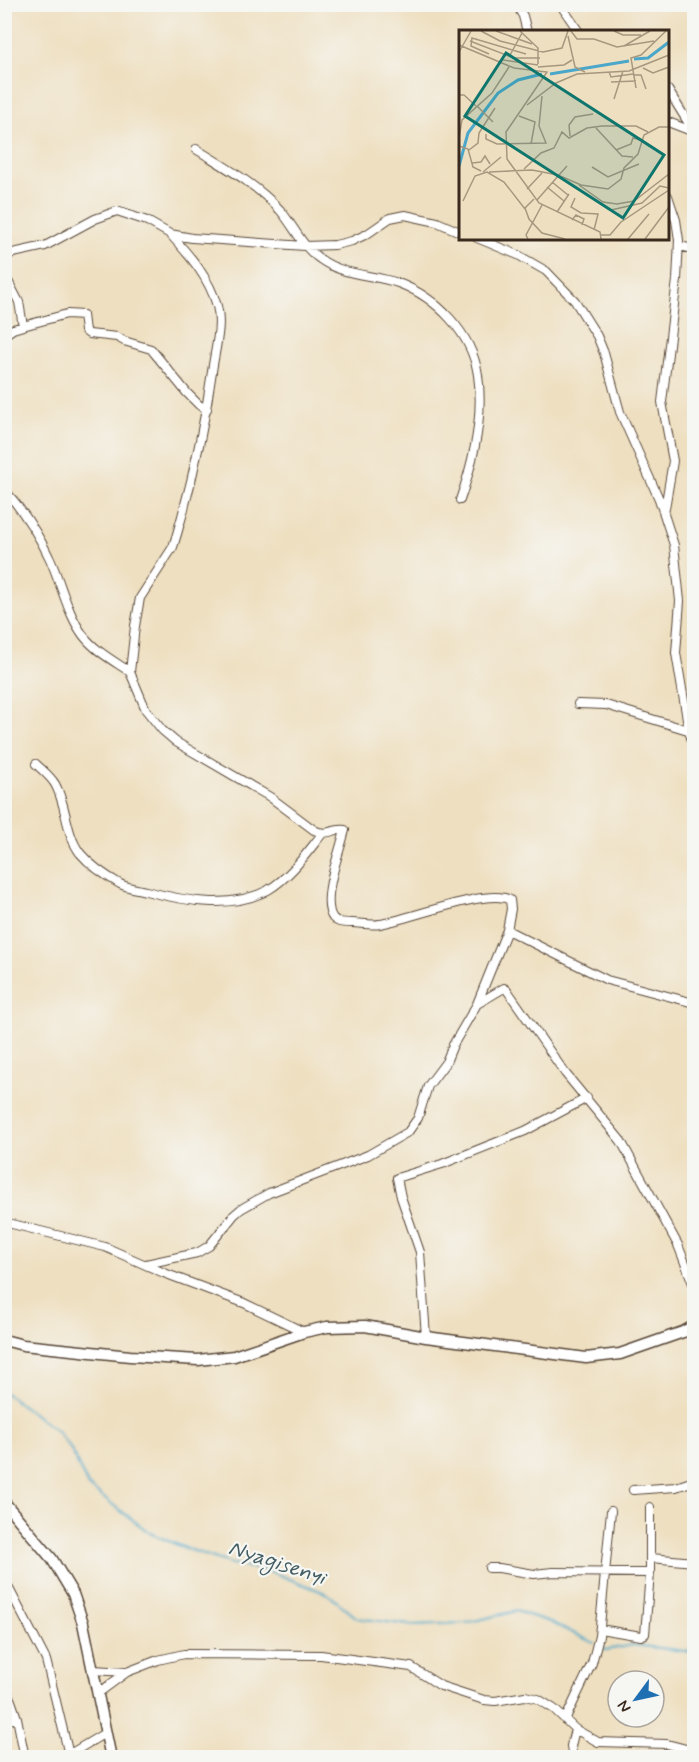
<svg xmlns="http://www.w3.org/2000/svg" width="699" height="1762" viewBox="0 0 699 1762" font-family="Mynerve,sans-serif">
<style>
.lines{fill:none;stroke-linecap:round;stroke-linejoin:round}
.stream{stroke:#4ba7c9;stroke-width:2}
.minor-casing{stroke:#564536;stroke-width:10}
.major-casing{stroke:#564536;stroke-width:13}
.minor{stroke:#fff;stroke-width:8}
.major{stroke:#fff;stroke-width:10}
.labels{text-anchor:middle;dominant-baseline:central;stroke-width:4.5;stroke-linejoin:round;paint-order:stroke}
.water-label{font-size:22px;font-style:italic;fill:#415c62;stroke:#f6f6f2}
.inset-river{fill:none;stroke:#4ba7c9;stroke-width:3}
.inset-road{fill:none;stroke:#a6977f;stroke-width:1.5}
.view{fill:#0f766e;fill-opacity:0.15;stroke:#0f766e;stroke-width:3}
.inset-edge{fill:none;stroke:#3b2a1e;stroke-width:3}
</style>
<rect width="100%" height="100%" fill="#f6f6f2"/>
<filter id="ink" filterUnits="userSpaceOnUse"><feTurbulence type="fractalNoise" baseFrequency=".0167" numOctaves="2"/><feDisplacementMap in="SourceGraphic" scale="12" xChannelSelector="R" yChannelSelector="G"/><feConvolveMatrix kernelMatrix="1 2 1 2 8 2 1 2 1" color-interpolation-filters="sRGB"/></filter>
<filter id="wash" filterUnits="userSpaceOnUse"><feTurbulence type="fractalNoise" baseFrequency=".008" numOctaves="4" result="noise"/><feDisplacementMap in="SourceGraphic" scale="24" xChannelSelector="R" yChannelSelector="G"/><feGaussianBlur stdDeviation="1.35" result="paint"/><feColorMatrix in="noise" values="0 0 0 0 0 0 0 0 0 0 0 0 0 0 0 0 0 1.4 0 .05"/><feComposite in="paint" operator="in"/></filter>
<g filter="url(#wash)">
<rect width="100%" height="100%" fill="#eedfc0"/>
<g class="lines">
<path class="stream" d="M4,1392L57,1431L70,1448L88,1486L150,1533L180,1546L228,1563L272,1572L328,1594L357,1618L409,1625L466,1623L516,1611L550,1622L594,1643
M599,1646L606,1650L633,1645L694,1652"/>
</g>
</g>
<g filter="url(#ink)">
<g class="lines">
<defs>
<path id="minor" d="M516,4L523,16L527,32
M560,4L579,32
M668,90L694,132
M668,122L694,132
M196,149C225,167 256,184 280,210C294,226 302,247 320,259C343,276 372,274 398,283C436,297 472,333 478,375C484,417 474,460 460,500
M170,234C190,256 209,277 217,306C222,324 216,346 213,365C205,422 193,479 177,534L173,547L140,598L135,626L130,672L146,710L162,730L176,742L270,797L314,830C328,837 332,828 345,830C340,851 324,891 330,912C333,923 342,923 352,923C361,923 371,926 380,924C407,920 489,887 510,900L511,909L507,930L607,980L694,1003
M477,238L518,255L546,271L575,301L597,336L604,353L620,412L659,499L674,545L680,601L676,653L689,731L694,747
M679,246L694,249
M4,255L45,246L95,219L117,211L147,221L170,234L192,238L305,246L335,245L352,241L367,234L390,218L405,215L437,222L460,232
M4,280L8,281L19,302L23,326L67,314L83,315L85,331L89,334L117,337L124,341L151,349L187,393L199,405L207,409
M4,335L13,329L23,326
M4,489C23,511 38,533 50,559C61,583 67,613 83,635C95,651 114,661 130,672
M664,514L673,461L662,402L677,280L679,240L676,220L668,196
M578,704L606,705L691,731
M36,764C42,770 50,776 55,784C67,805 65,833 80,853C90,865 106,876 120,884C128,888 138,889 146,891C184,901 232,910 268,890C290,877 306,854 322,834
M477,1004L507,930
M4,1222L105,1247L164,1273L244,1303L304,1332
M146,1264L197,1253L209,1246L234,1215L241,1209L269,1193L368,1155L408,1132L418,1118L428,1086L446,1062L453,1045L477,1004L504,988L507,990L565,1073L621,1141L678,1245L694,1286
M426,1337L420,1252L401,1197L397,1178L442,1164L525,1131L587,1098
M633,1490L676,1487L694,1481
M651,1558L694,1562
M489,1568H499L534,1574L553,1572L650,1573V1507
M4,1579L46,1660L69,1755
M600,1629L641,1636L645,1634L650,1573
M93,1670L126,1672
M4,1681L17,1718L25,1758
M97,1694L127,1672L158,1660L184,1654L321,1655L411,1667L441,1686L484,1700L495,1701L525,1696L538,1699L554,1709L575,1729L598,1742L667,1744L694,1751
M565,1720L592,1663L599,1636L611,1511
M4,1721L17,1718
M65,1757L105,1733
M573,1758L571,1746L575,1729"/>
<path id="major" d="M4,1340L23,1345L130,1356L198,1360L234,1356L304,1332L327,1327L365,1326L426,1337L586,1358L620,1354L683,1332L694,1326
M4,1502L52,1559L73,1594L83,1623L111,1758"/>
</defs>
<use href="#minor" class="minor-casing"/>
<use href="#major" class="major-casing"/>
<use href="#minor" class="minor"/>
<use href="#major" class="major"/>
</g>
</g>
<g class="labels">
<g class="water-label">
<text transform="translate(277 1563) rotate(18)">Nyagisenyi</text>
</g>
</g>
<g transform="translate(459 30)">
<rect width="210" height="210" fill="#eedfc0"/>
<path class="inset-river" d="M175,29L189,28L210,12M91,44L170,31M0,136L9,103L39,63L59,50L83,44"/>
<path class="inset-road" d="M22,1L41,11L84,22L103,18L109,1M37,1L73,14M61,1L79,18V34M112,1L118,9H135L158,17L195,11M155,1L164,5H182M109,6L116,37L126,42M11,11L55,28H81M0,15L55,38L88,42L47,102L48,129L80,173L141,202L142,209M165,16L191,1M0,22L12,1M30,24L12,16L13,8L67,24M50,27L63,3M44,30L79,35M79,37L105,35L113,30M184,38L194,43L210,37M150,42L152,47L174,44M174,45H182L187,59M152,52L177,51M177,58L172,28L182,25L207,1M0,65H5L17,76M155,69L164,41M68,75L97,53L118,44L170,41L210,25M18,76L34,92M60,86L76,92L72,114M137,98L163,126L174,127M27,104V109L38,114L87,113L80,96L83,66M111,106L110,95L116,87L134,84M0,108L3,90L33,63L50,37M0,116L9,119L14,137L22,141M10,120L19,113L20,103L36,78M157,120L172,114L174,108L182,110M13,133L22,132L26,126L31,134M133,137L149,147L180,134M65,139L82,123L95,118L103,102L110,108L128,98L143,96H177L189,102M24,142L42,127M30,142L73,140L99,145L122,155L149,159L162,149L165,138L179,124L185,105L200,97H210M93,152L109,165M120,155L144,172L158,174L175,171L210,144M88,157L105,171M68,159L83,143M116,168L112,177L122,183L139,184L135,200M75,169L66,178L70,189L83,203L106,209M78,170L108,136M4,171L16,146L28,142L45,152L66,179M152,180L183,173L201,156L210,158M98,182L110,164M113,190L117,185L125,189L123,195M142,205H151L162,192L210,160M69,209L67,205L83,175M169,209L190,184M186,209L210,177"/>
<path class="view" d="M47,23L205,125L164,188L6,86Z"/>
<rect width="210" height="210" class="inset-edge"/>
</g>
<rect width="699" height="1762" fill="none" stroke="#f6f6f2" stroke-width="24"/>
<g transform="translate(636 1699) rotate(237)"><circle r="28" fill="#f6f6f2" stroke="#aba49d" stroke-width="1.5"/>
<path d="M0-4.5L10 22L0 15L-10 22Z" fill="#1f6fb2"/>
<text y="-9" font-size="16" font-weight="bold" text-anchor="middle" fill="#3b2a1e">N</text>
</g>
</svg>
